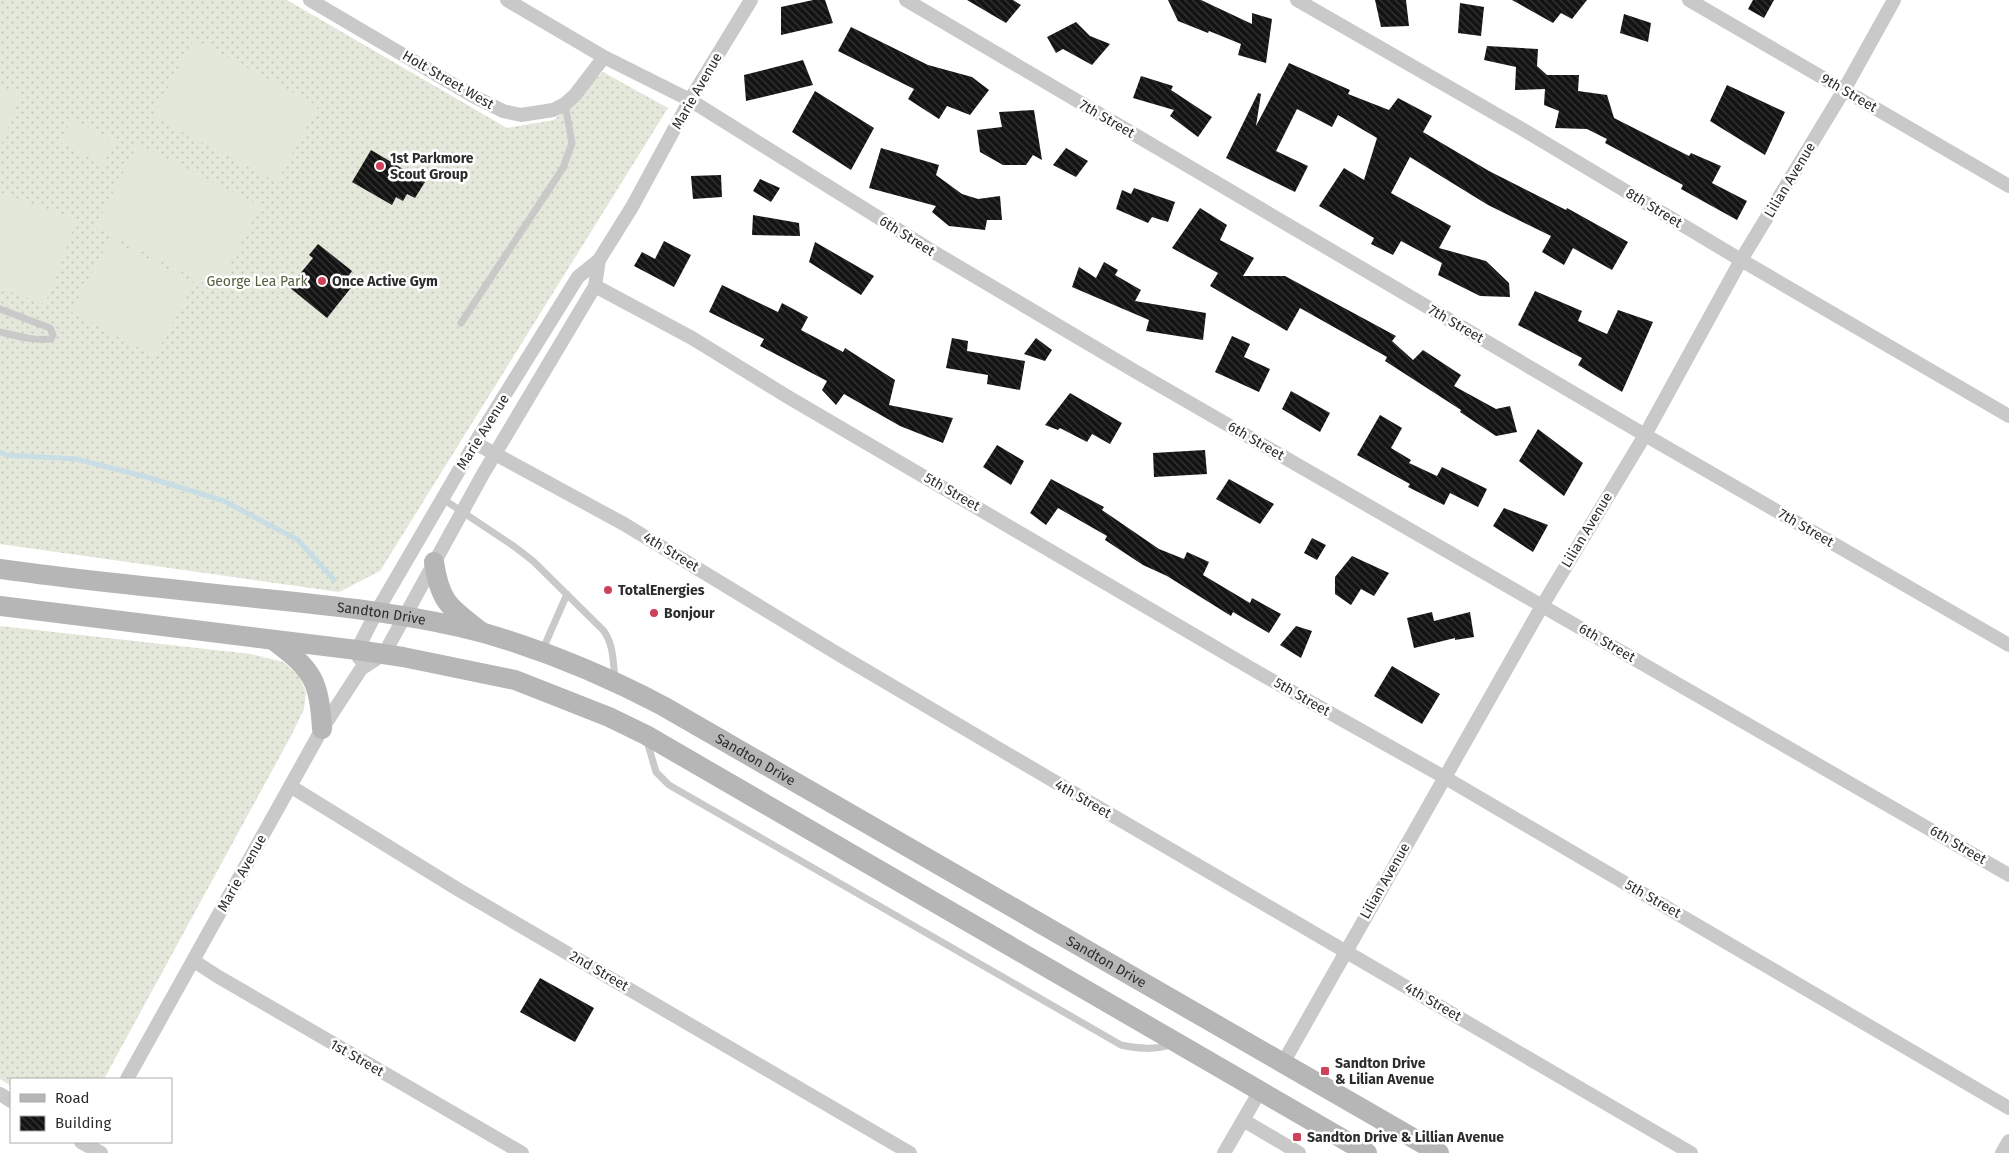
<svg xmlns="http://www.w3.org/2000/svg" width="2009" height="1153" viewBox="0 0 2009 1153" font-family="'Fira Sans',sans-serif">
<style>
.grass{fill:url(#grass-dots)}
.garden{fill:#e3e8db}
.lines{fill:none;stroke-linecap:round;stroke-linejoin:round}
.stream{stroke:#c9dde5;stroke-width:5}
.building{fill:url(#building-back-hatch)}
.lane{stroke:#c9c9c9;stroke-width:7}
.street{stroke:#c9c9c9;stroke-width:14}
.secondary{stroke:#b6b6b6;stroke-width:20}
.poi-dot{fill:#ce425a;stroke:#fff;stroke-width:2}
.labels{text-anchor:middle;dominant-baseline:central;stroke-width:5;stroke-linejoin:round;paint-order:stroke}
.street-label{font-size:14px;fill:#2c2c2c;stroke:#fff}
.poi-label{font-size:14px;font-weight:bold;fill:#2c2c2c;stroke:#fff;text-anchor:start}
.park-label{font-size:14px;fill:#52613f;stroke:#fff}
</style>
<defs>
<pattern id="grass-dots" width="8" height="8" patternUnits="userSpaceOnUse" patternTransform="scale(1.25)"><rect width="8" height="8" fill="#e3e8db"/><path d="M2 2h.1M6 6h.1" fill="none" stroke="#c3c7bc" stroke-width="1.8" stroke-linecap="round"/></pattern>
<pattern id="building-back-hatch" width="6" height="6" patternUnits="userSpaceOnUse" patternTransform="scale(1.25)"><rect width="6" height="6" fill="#131313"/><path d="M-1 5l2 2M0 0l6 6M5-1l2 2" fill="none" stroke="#363636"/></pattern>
</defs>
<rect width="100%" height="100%" fill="#fff"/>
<path class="grass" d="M0,0H287L507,128L554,120L603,72L668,108L380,571L339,592L0,544Z
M0,626L251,654L283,662L299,676L306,692L304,709L292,734L104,1079H11V1086L0,1079Z"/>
<path class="garden" d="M194,39L318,106L277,182L152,116Z
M0,86L20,94L0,149Z
M72,119L116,141L103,165L60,142Z
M138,144L260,206L217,290L95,227Z
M0,192L77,220L45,304L0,288Z
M110,239L194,283L155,356L71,312Z"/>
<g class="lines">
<path class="stream" d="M0,452L6,455L76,459L147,477L224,501L298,540L334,580"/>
</g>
<path class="building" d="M813,0H825L833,23L781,35V7Z
M967,0H1013L1021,5L1006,23Z
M1168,0H1201L1252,24V13L1272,19L1266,63L1238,55L1241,44L1209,31L1208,33L1178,21Z
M1375,0H1406L1409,26L1381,27Z
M1512,0H1587L1572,19L1561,13L1553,23Z
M1753,0H1774L1764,18L1748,9Z
M1460,3L1484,7L1481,36L1458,33Z
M1624,14L1651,23L1648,42L1620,33Z
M1076,22L1090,36L1110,44L1092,65L1063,49L1056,53L1047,37Z
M851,27L928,65L972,77L989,90L970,115L947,106L939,119L908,99L914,89L838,51Z
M1487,46L1538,49L1537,66L1547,75H1579L1578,91L1607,95L1614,118L1689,156L1691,153L1721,166L1712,183L1747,201L1737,220L1681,189L1683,185L1605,143L1607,139L1587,129L1555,128L1559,111L1544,105L1545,89L1515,90L1516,67L1484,60Z
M803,60L813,85L746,101L744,75Z
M1289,63L1350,90L1348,94L1389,110L1398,98L1432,116L1423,132L1489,171L1566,210L1567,208L1628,242L1612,270L1573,248L1564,265L1542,252L1551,236L1488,205L1410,157L1391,193L1451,226L1439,248L1486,261L1509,283L1510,297L1480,296L1438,275L1442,263L1401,241L1393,255L1371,244L1374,238L1319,206L1344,168L1364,180L1377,138L1338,115L1332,127L1297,109L1276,151L1308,166L1295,192L1226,158L1258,93L1261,94L1256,126Z
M1141,76L1173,86L1171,90L1212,117L1198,137L1170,116L1174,110L1133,98Z
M1727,85L1785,112L1765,155L1710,121Z
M815,91L874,128L851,170L792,132Z
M1034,110L1042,160L1033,155L1026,165H1003L980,152L977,130L1002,127L999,112Z
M881,148L939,165L936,175L962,194L978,199L1000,196L1002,220H987L985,230L949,226L932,212L936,206L869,188Z
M1066,148L1088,161L1076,177L1053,165Z
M371,150L425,182L415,198L407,194L403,201L396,197L392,205L352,182Z
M721,175L722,197L693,199L691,176Z
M760,179L780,188L771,202L753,191Z
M1134,188L1175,202L1168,222L1152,217L1148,223L1116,209L1122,190L1131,194Z
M1200,208L1227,225L1220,240L1254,258L1243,276H1285L1396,336L1392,341L1413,360L1423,350L1461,375L1454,386L1496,409L1510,406L1517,432L1496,436L1460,412L1461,410L1385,361L1387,357L1300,308L1287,331L1210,286L1218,273L1172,248Z
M753,215L799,223L800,236L752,235Z
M664,241L691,255L674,287L634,266L642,252L655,259Z
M815,242L874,276L861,295L809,262Z
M318,244L352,271L347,278L354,284L327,318L289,287L313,258L309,255Z
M1104,262L1118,270L1115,275L1141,290L1135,301L1206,313L1203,340L1146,331L1149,320L1072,287L1079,267L1096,278Z
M722,285L778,312L782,303L808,317L801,330L843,352L845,348L895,380L889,405L953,418L943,443L900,426L844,394L836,405L822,390L827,381L760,346L764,339L709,312Z
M1535,291L1582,311L1578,321L1607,334L1618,310L1653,322L1622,392L1578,365L1582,358L1518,325Z
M1232,336L1250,344L1244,357L1270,369L1259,392L1215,372Z
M952,338L968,341L967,351L1025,361L1020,390L987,384L988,375L946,368Z
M1036,338L1052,350L1045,361L1024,354Z
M1291,391L1330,413L1320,432L1282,409Z
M1070,393L1122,423L1110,444L1092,434L1087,442L1060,428L1058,430L1045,425Z
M1380,415L1402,428L1391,448L1411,460L1409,463L1437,476L1442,467L1487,489L1478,507L1450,493L1444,505L1408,487L1410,484L1357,455Z
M1538,429L1583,463L1564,496L1519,461Z
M997,445L1024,461L1011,485L983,467Z
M1205,450L1207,474L1154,477L1153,453Z
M1051,479L1104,507L1102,510L1159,549L1184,559L1187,552L1209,562L1203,575L1250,603L1252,598L1281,614L1269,633L1233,612L1231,616L1167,576L1143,565L1105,540L1107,536L1058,508L1046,525L1030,513Z
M1229,479L1274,504L1260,524L1216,499Z
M1504,508L1548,525L1533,552L1493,526Z
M1312,538L1326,545L1317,560L1304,553Z
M1352,556L1389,573L1374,596L1361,589L1351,605L1335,594V577Z
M1432,612L1434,621L1470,612L1474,637L1455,640V638L1414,648L1407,618Z
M1296,626L1312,631L1301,658L1280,645Z
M1392,666L1440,694L1422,724L1374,696Z
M540,978L594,1008L575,1042L520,1012Z"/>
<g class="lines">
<path class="lane" d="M0,309L50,328L53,335L51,339C33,341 17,336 0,332
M461,323L563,168L572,143L565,104
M443,499L515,547L533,561L603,630C614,644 613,663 615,680
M543,649L567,594
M647,741L656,772L669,785L1121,1045C1139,1049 1154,1050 1172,1045"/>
<path class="street" d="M310,0L473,96L503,111L521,115L553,110L565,104L575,95L604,57
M507,0L604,57L690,100L932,251L1138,373L2009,875
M906,0L1645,435L2009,645
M1297,0L1522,129L1741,260L2009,416
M1689,0L2009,186
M595,286L692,338L788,397L1259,673L1444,777L2009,1108
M475,443L624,524L838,654L1091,803L1691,1153
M359,658L357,650L377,611L475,443L578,277L599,260L632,207L690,100L751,0
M290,786L459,890L910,1153
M194,961L217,976L522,1153
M1283,1063L1542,606L1645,435L1741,260L1844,90L1894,0
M127,1079L322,729L361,669L384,654L483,474L595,286L599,260
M0,1094L11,1101
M1243,1120L1299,1153
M81,1142L101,1153
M1224,1153L1260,1091
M2002,1153L2009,1141"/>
<g class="secondary">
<path d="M434,562C440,602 449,607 479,630"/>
<path id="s1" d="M0,569C85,581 170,589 256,598C333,606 409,613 484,633C546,651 606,676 663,706L1439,1153"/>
<path d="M0,606L357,650L403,657L515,680L609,717L646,735L1367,1153"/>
<path d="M273,640C313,670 319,680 322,729"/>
</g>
</g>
<g class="poi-dot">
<circle cx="380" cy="166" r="5"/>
<circle cx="322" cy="281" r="5"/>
<circle cx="608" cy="590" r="5"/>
<circle cx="654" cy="613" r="5"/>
<rect x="1320" y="1066" width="10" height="10" rx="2.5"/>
<rect x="1292" y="1132" width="10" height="10" rx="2.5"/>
</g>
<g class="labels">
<g class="street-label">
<text transform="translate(448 80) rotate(30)">Holt Street West</text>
<text transform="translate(697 91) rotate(-60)">Marie Avenue</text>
<text transform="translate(1849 93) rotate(30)">9th Street</text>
<text transform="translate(1107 119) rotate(30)">7th Street</text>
<text transform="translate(1790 180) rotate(-59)">Lilian Avenue</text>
<text transform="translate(1654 208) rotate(31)">8th Street</text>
<text transform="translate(907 236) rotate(32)">6th Street</text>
<text transform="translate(1456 324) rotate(30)">7th Street</text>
<text transform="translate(483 432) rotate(-58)">Marie Avenue</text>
<text transform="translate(1256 441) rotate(30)">6th Street</text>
<text transform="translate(952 492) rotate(30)">5th Street</text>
<text transform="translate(1806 528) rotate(30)">7th Street</text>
<text transform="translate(1587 530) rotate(-59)">Lilian Avenue</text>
<text transform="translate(671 552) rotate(31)">4th Street</text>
<text stroke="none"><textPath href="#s1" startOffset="384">Sandton Drive</textPath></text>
<text transform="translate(1607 643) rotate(30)">6th Street</text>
<text transform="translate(1302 697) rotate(30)">5th Street</text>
<text stroke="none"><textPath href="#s1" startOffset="789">Sandton Drive</textPath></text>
<text transform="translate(1083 799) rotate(30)">4th Street</text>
<text transform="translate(1958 845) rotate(30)">6th Street</text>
<text transform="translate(242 873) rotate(-61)">Marie Avenue</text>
<text transform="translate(1385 881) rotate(-60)">Lilian Avenue</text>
<text transform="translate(1653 899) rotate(30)">5th Street</text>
<text stroke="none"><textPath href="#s1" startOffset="1194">Sandton Drive</textPath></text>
<text transform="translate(599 971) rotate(30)">2nd Street</text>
<text transform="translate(1433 1002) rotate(30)">4th Street</text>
<text transform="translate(357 1058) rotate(30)">1st Street</text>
</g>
<g class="poi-label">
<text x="390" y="158">1st Parkmore<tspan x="390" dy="16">Scout Group</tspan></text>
<text x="332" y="281">Once Active Gym</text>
<text x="618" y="590">TotalEnergies</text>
<text x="664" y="613">Bonjour</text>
<text x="1335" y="1063">Sandton Drive<tspan x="1335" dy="16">&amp; Lilian Avenue</tspan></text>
<text x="1307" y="1137">Sandton Drive &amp; Lillian Avenue</text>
</g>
<g class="park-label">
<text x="257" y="281">George Lea Park</text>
</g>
</g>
<rect x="10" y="1078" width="162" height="65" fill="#ffffff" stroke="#ababab"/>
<rect x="20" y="1094" width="25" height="8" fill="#b6b6b6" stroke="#ababab"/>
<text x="55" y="1103" font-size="15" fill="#2c2c2c">Road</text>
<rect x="20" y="1116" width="25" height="15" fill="url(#building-back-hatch)" stroke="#ababab"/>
<text x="55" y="1128" font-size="15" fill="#2c2c2c">Building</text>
</svg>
